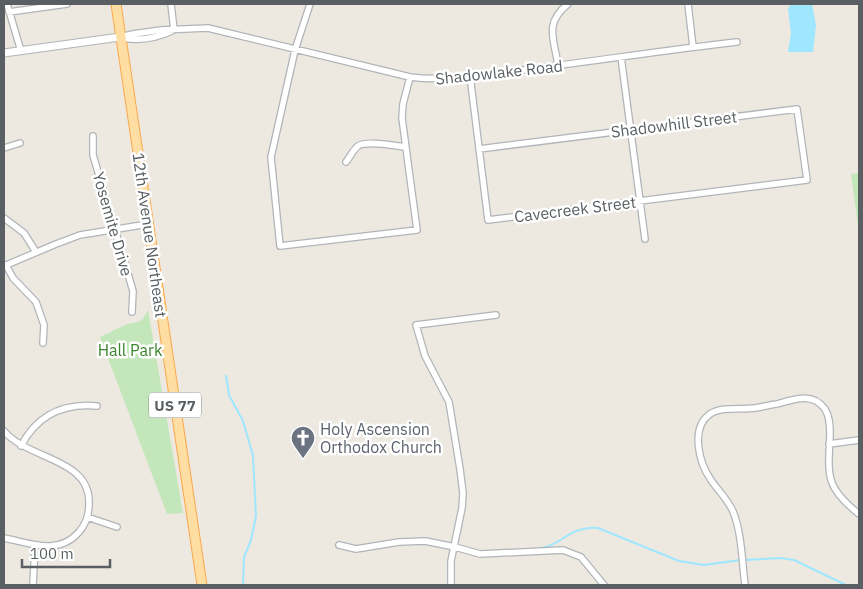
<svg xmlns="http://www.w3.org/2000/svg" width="863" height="589" viewBox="0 0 863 589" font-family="'IBM Plex Sans',sans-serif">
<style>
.green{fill:#c3e7ba}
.water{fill:#9ee7ff}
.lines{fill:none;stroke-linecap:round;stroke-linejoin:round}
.stream{stroke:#9ee7ff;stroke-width:2}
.minor-casing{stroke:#b1b5b9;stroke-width:8}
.tertiary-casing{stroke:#b1b5b9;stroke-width:9}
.primary-casing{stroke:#fba84b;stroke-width:11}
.minor{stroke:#fff;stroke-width:5.5}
.tertiary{stroke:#fff;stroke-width:7}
.primary{stroke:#ffdea3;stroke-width:9}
.labels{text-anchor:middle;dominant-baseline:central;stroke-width:5;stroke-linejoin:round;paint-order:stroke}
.shield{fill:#fff;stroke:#8b8f91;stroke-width:1}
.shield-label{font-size:15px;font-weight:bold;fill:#595f62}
.street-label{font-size:16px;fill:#595f62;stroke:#fff}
.park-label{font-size:16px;fill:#3b842e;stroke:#fff}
.worship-label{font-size:16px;fill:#5b616d;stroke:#fff;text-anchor:start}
</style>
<rect width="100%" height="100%" fill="#ede8e0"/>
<path class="green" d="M859,173V234L851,174Z
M148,310L183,513L167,514L100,337L127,324L138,322L143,319Z"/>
<path class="water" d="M791,4H812L816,25L813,52H788L791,33L788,9Z"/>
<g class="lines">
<path class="stream" d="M226,376L229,395L243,421L253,456L256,516L251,540L244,557L243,585
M541,548C563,545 568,526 598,528L679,561L704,565L740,560
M745,560L781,558L794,560L846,585"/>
<defs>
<path id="minor" d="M7,4L21,51
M171,4L174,30
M310,4L295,50L271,157L280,246L417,230L402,118L403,104L410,77
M688,4L693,47
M9,12L67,4
M120,37L133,34L161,30L208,28L410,77C447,82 485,74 523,70C595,61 666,50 737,42
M123,38C140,41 157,38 172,31
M621,57L645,239
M558,65C554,39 544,23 568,4
M470,76L488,220L807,180L797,109L479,149
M93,136V155L133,291L132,312
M4,148L20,143
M346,162C350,157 353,150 358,146C366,140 396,146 406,147
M4,218L24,233L36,252
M6,265L13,278L36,302L44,325L43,343
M4,266L56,244L80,235L148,224
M4,431C28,460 91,458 89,504C89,514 86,524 79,532C58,556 30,543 4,538
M829,444L859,440
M21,446C37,415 63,403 97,406
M87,517L117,527
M339,545L356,549L399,542L425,541L455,547L480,554L563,550L581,557L604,585
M33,585L35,546
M451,585V561L462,508L463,493L460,469L449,402L425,356L416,325L496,315
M745,585C742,562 742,536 734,514C729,500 719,492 711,480C699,463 690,428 710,414C722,406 741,410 755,408C762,407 769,405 777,404C794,399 813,392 825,409C830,417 830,427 830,435C828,476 825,487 859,514"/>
<path id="tertiary" d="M4,53L120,37"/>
<path id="primary" d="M116,4L202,585"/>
</defs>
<use href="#minor" class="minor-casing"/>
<use href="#tertiary" class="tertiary-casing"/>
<use href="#primary" class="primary-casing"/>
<use href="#minor" class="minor"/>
<use href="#tertiary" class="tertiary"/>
<use href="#primary" class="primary"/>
</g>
<defs>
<symbol id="church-pin" viewBox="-11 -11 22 30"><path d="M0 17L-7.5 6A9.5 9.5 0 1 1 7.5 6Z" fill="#6b7280" stroke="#fff"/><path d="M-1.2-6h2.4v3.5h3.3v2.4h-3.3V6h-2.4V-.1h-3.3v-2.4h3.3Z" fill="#fff"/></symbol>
</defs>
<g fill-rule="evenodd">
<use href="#church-pin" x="289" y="424" width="28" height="38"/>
</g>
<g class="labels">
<rect class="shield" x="149" y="392.5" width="52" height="25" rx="4"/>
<g class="shield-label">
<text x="175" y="405">US 77</text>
</g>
<g class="street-label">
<text transform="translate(499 72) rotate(-6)">Shadowlake Road</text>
<text transform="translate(674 124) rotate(-7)">Shadowhill Street</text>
<text transform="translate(575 209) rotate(-7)">Cavecreek Street</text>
<text transform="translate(113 224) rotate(74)">Yosemite Drive</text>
<text transform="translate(150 235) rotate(82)">12th Avenue Northeast</text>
</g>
<g class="park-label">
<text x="130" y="350">Hall Park</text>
</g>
<g class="worship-label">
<text x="320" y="429">Holy Ascension<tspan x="320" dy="18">Orthodox Church</tspan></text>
</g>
</g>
<rect width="863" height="589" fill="none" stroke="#595f62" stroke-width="10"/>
<path d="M22 559v8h88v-8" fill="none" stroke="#595f62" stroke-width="2.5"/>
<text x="30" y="559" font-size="15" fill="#595f62" stroke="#ffffff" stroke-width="4" paint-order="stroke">100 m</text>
</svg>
